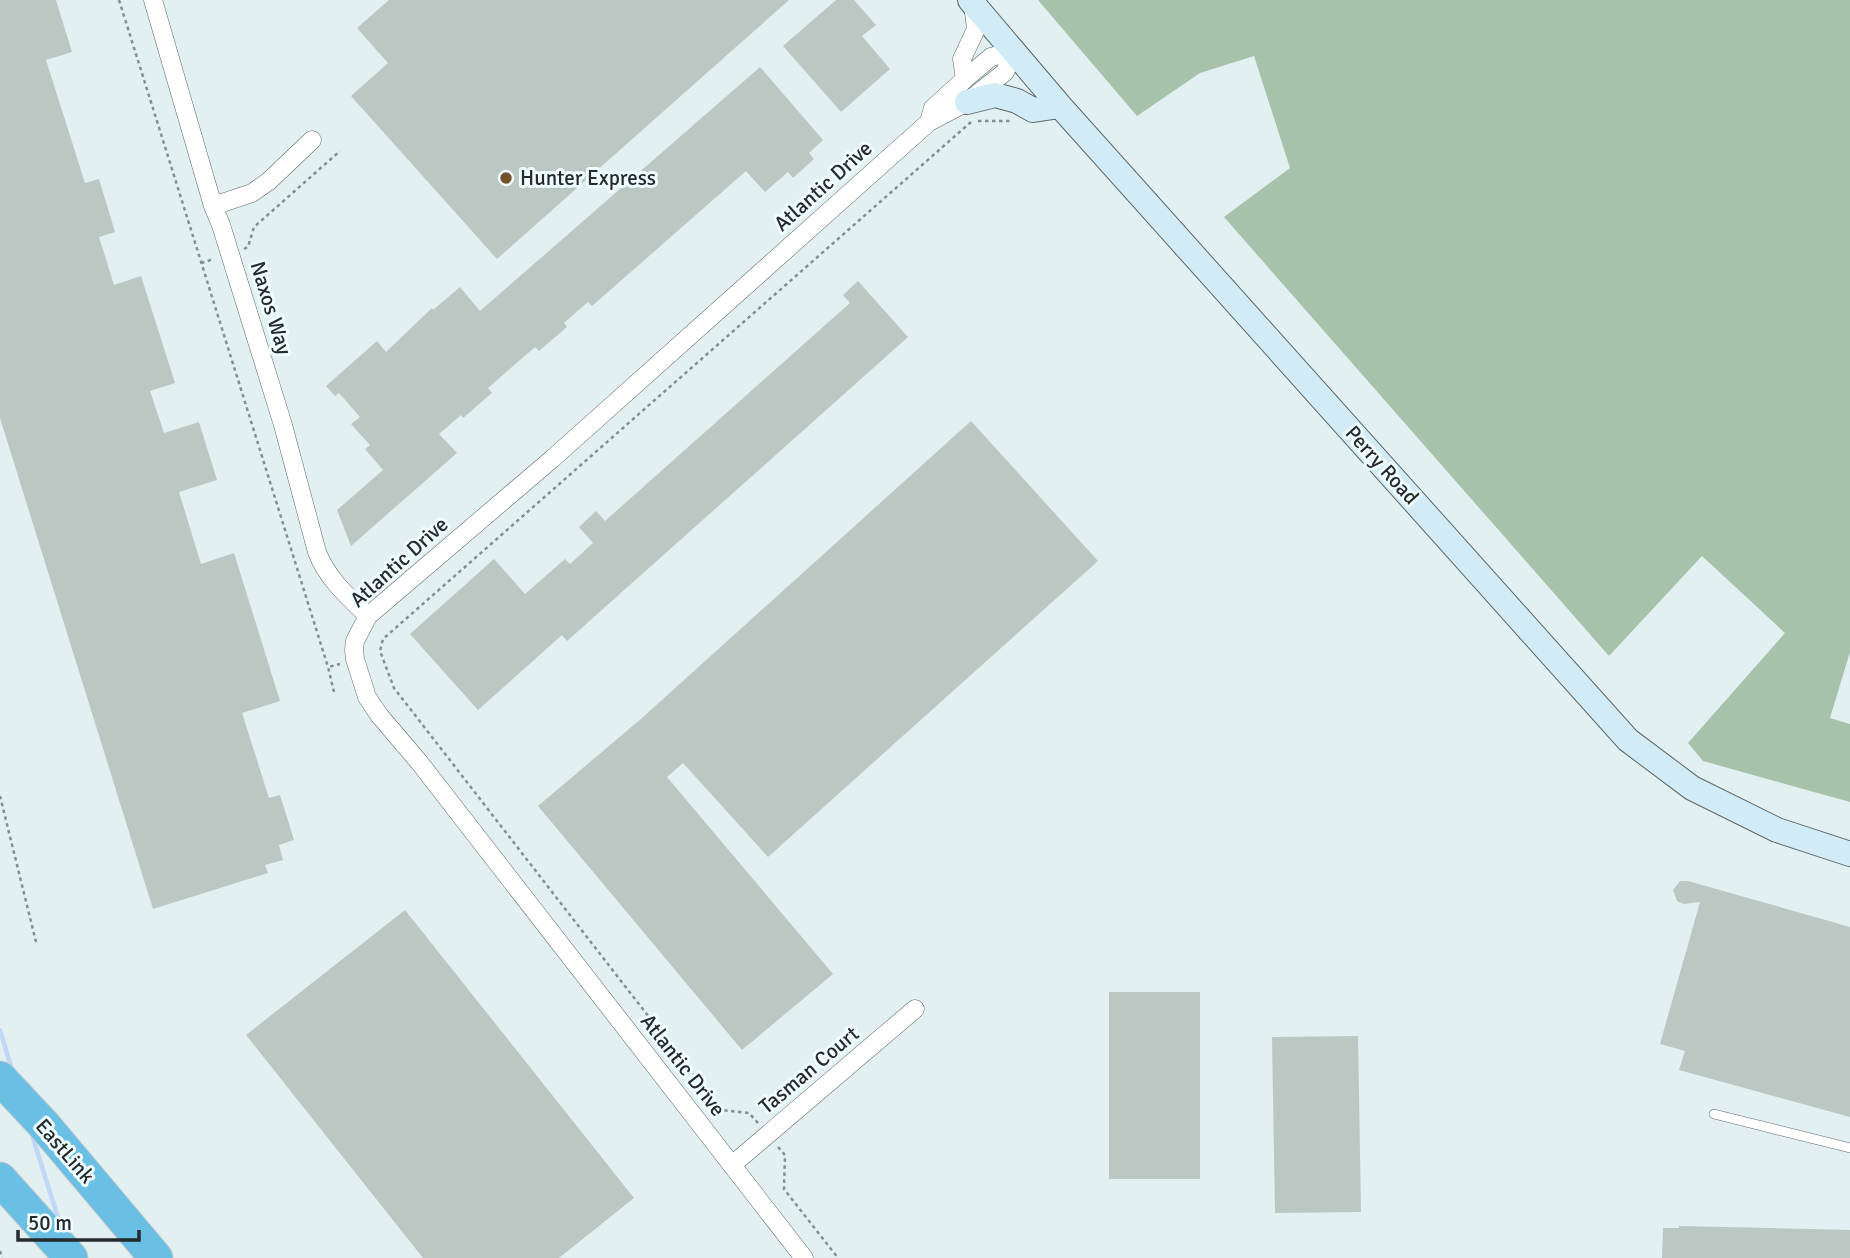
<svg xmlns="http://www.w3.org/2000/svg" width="1850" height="1258" viewBox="0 0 1850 1258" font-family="Signika,sans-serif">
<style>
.green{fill:#a6c2aa}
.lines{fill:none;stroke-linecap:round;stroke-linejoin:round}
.stream{stroke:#c0d7f5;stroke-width:4.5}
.building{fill:#bbc7c3}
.service-casing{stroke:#5b6768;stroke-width:10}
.minor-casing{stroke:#5b6768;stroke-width:19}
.secondary-casing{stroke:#5b6768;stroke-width:26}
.motorway-casing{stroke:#cbcccc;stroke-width:35}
.path{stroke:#848e8f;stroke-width:2.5;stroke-dasharray:3.5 3.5;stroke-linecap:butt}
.service{stroke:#fff;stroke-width:9}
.minor{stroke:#fff;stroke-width:18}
.secondary{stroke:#d2ecf7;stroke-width:24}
.motorway{stroke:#6abfe4;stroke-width:33}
.poi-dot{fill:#74522a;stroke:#effdfe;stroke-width:2.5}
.labels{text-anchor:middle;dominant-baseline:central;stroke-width:6;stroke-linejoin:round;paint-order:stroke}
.poi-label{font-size:21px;fill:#252a2b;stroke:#effdfe;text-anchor:start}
.street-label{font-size:21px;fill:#252a2b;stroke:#effdfe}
</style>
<rect width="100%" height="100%" fill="#e2f0f1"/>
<path class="green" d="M1038,0H1850V652L1830,718L1850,724V802L1703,761L1688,743L1785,633L1702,556L1609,656L1224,217L1290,168L1254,56L1200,73L1137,116Z"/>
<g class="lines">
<path class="stream" d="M0,1030L12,1070
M32,1135L60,1224"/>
</g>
<path class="building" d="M0,0H56L72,52L46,60L85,183L99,179L115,232L99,237L114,285L141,276L175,383L150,391L164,433L199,422L217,480L179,492L201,564L234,553L280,701L242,713L269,798L280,795L294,840L279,845L283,860L265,865L268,873L153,909L0,418Z
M389,0H789L497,259L351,96L388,63L357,28Z
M836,0H854L876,25L862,36L890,69L841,112L783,46Z
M760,67L823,140L809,153L814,159L793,178L788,172L765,192L746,171L592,306L588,302L564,323L567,327L539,351L535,347L488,388L492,393L463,418L461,415L439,434L457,453L351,546L337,510L383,470L365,449L370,445L351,424L360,417L339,393L335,396L326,386L377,341L386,352L432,308L433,310L460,287L480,311Z
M858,281L908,337L567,641L562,635L478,710L410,634L494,559L525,594L565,559L570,564L593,543L579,527L596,511L605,521L850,303L843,295Z
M971,421L1098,561L768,857L683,763L667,777L833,974L742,1050L538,806L642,718Z
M1680,881H1688L1850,927V1117L1679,1070L1685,1051L1660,1044L1700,902L1684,904L1677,901L1673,890Z
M405,910L634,1198L559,1258H423L246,1035Z
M1109,992H1200V1179H1109Z
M1358,1036L1361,1212L1275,1213L1272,1037Z
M1679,1226L1850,1230V1258H1662L1663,1228H1679Z"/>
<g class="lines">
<defs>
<path id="service" d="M1714,1114L1850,1148"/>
<path id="minor" d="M153,0L213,206L221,225L283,425L317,552C327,578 347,596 368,616
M965,79L962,59L976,29L973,4
M929,122L933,108L965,79L991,57L1014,51
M213,206L252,193L269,181L312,140
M732,1165L915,1009
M804,1258L419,762L379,715L367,697L355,659L354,650L355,641L368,616L552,459L929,122L967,102L1005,72L1014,51"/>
<path id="secondary" d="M970,0L1060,106L1628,740L1692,788L1777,830L1850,854
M967,102L995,95L1017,101L1033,110L1060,106"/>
<path id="motorway" d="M0,1078L44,1125L156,1258
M0,1179L71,1258"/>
</defs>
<use href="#service" class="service-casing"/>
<use href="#minor" class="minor-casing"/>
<use href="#secondary" class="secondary-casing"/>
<use href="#motorway" class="motorway-casing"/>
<path class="path" d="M119,0L328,667
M978,121H1010
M244,249L248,247L254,227L340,151
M201,263L214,259
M334,692L328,667L340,664
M0,796L36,942
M758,1123L749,1113L721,1110L394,688L380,651L383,639L971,122
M778,1147L785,1155L784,1189L838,1258
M0,1251L2,1258"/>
<use href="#service" class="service"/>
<use href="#minor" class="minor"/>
<use href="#secondary" class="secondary"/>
<use href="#motorway" class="motorway"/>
</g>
<circle class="poi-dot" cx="506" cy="178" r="7"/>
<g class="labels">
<g class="poi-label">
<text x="520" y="178">Hunter Express</text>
</g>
<g class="street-label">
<text transform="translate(823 186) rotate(-42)">Atlantic Drive</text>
<text transform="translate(271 308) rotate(73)">Naxos Way</text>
<text transform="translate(1382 465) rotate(48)">Perry Road</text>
<text transform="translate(399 562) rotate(-42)">Atlantic Drive</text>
<text transform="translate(683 1065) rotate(52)">Atlantic Drive</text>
<text transform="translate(809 1070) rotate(-40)">Tasman Court</text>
<text transform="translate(65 1151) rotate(49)">EastLink</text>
</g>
</g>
<path d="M18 1230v10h121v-10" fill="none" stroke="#252a2b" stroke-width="3.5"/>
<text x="28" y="1230" font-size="21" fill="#252a2b" stroke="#effdfe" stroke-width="5" paint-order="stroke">50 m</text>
</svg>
